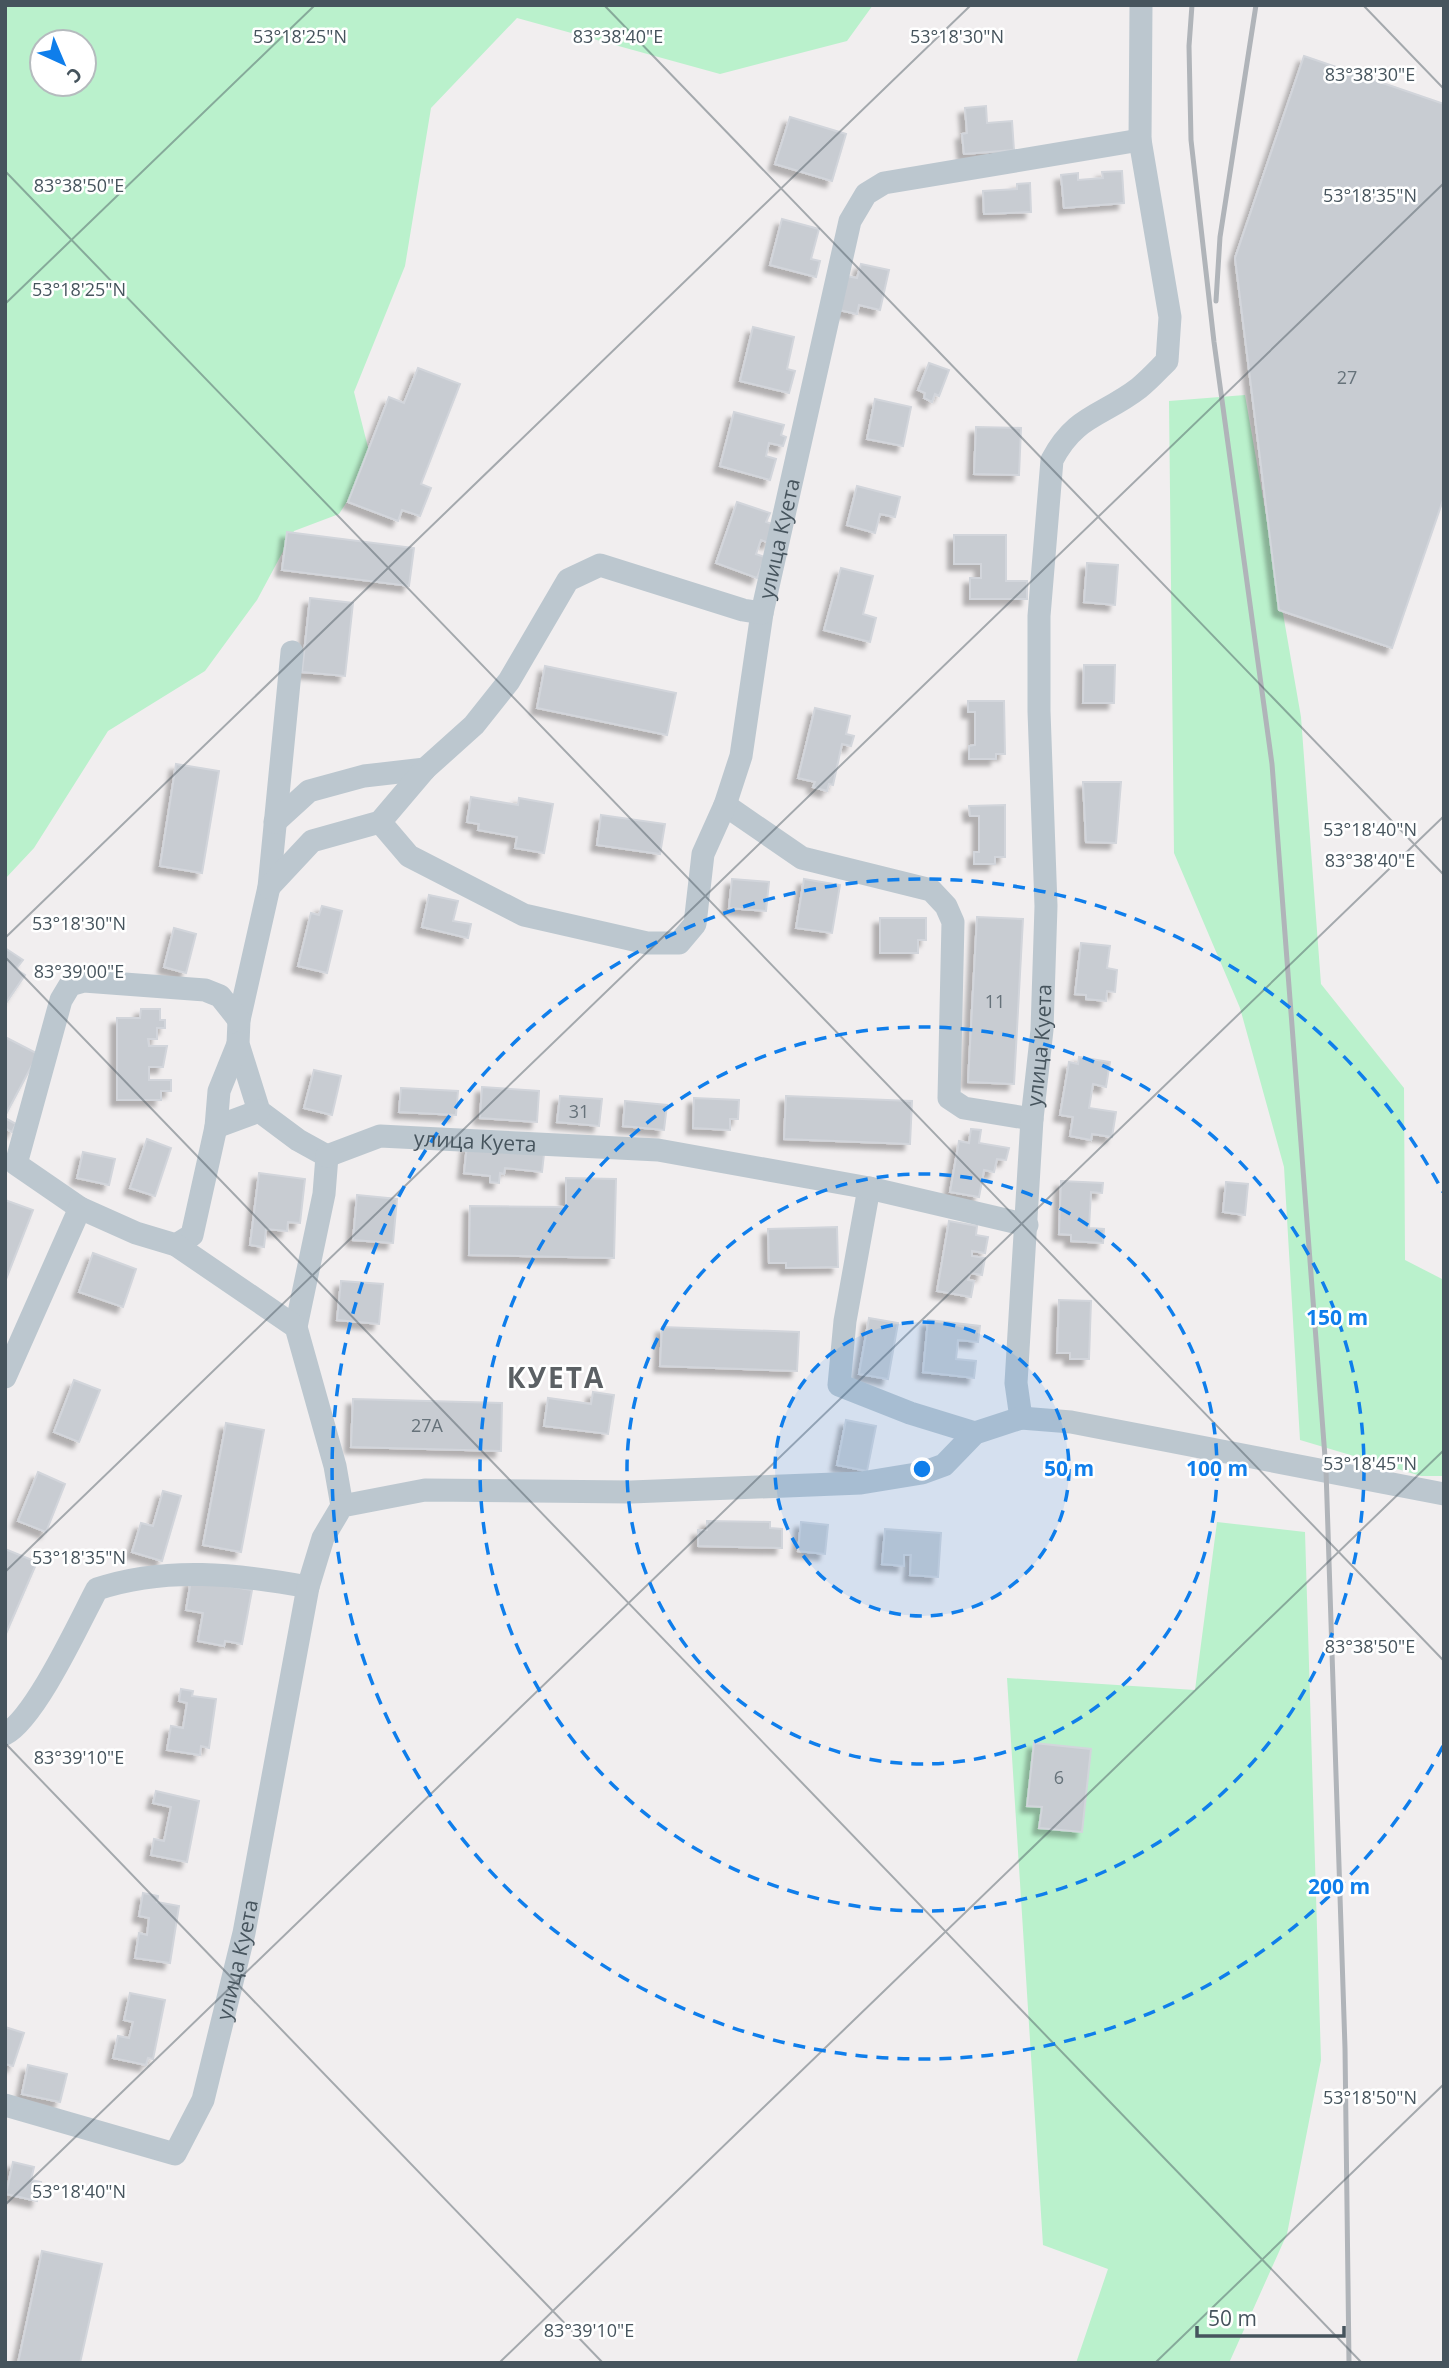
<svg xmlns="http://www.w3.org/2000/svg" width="1449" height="2368" viewBox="0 0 1449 2368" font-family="'Open Sans',sans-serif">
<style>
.green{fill:#baf1cc;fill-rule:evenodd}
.building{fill:#c8ccd2;stroke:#d2d5db;stroke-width:2;filter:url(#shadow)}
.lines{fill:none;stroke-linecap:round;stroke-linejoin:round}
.minor{stroke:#bcc7cf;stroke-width:23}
.rail{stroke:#b0b4b9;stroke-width:5}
.ticks{fill:none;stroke:#46545d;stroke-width:2;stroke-opacity:0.45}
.ring{fill:none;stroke:#0f7eeb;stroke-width:3.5;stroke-dasharray:12 9}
.labels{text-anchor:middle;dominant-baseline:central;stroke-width:5;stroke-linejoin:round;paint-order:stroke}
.number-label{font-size:18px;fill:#66727a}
.street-label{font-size:21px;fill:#46545d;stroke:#fff}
.district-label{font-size:28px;font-weight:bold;letter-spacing:2px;fill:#5b6064;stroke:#fff}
.ticks-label{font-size:18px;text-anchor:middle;fill:#46545d;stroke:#fff;stroke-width:5;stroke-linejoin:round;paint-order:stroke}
.centre{fill:#0f7eeb;stroke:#fff;stroke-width:3.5}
.ring-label{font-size:21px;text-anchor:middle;font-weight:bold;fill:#0f7eeb;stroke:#fff;stroke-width:5;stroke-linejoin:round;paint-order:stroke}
</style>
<defs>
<filter id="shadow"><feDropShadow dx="-6" dy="6" stdDeviation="2" flood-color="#0004"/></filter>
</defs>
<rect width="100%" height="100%" fill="#f1eeef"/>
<path class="green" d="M5,5H873L847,41L720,74L517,18L431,108L405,266L354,392L372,463L339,514L294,531L257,600L205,671L108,731L34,848L5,879ZM42,42H84V84H42Z
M1245,395L1301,717L1321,984L1404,1088L1405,1260L1444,1280V1476H1421L1300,1440L1284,1167L1240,1008L1174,853L1169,401Z
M1217,1522L1305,1532L1321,2060L1287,2234L1229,2363H1076L1108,2269L1043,2245L1007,1678L1195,1690Z"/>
<path class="building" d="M1304,56L1444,104V497L1392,648L1279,610L1235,258Z
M986,106L987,123L1012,121L1014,150L964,154L962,134L967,133L965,108Z
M790,117L846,134L832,181L775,164Z
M1122,171L1124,203L1064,208L1061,175L1078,173V180L1103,178L1102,172Z
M1030,183L1031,212L984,214L983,191L1017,189V184Z
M782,219L819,229L811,259L820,261L816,277L770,265Z
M861,264L889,270L880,310L859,305L857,314L839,310L847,276L857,278Z
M753,327L794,337L787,369L795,371L789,393L740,381Z
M929,363L949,370L939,396L935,394L932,402L924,398L925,393L918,390Z
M418,368L460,384L421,484L431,488L420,516L402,510L398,521L348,502L389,397L404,403Z
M875,399L911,407L903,446L867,439Z
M734,412L784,425L781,435L786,437L783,446L769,443L766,456L776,459L770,480L720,466Z
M976,427L1021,428L1019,475L974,474Z
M857,486L900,497L895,517L880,514L875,533L847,525Z
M737,502L770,513L766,522L775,525L769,543L761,540L756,554L765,557L757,578L716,563Z
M287,532L414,548L409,586L282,570Z
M954,535H1006V581H1027V599H970V578H981V564H954Z
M1087,563L1118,565L1115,605L1084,602Z
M841,568L873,576L863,614L876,618L870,642L824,630Z
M310,598L353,603L345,676L302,672Z
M1084,665H1115L1114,703H1083Z
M545,666L676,693L667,735L537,708Z
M968,701H1004L1005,754H996V759H969V746L975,745V712H968Z
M815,708L850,716L846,734L854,736L851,746L842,744L833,785L829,784L827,791L813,787L815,782L798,778Z
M176,764L219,771L202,873L160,866Z
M1083,782H1121L1116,843L1086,842Z
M471,797L518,805L519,798L553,804L544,853L515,848L517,837L478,830L479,824L467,822Z
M1005,805V857H995V864H974V852H979V816H970L969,806Z
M601,815L665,824L660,854L597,845Z
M732,879L769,882L766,911L729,908Z
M804,879L840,885L832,933L796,928Z
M429,895L458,901L453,921L471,924L468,938L422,927Z
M322,906L342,911L327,973L298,966L311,913L319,915Z
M977,917L1023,919L1014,1084L968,1082Z
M880,918H926V940H918V953H880Z
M174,928L196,934L186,973L164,967Z
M1081,943L1110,946L1107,968L1117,970L1115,992L1107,991L1106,1001L1086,999V995L1075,994Z
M5,948L23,960L16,969L25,975L6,1003Z
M141,1009H160V1020H165V1028H157V1039H148L149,1046H167L163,1067H149V1080H171V1091H161V1100H117V1018H140Z
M5,1037L38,1054L5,1116Z
M1079,1057L1110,1062L1106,1087L1093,1084L1089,1108L1116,1112L1112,1137L1092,1134L1091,1140L1070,1136L1073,1117L1060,1115L1069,1062L1078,1064Z
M314,1070L341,1076L332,1115L304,1108Z
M482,1087L539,1091L537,1122L480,1118Z
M401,1088L458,1091L456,1115L399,1112Z
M560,1096L602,1099L599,1126L557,1122Z
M786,1096L912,1101L910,1144L784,1139Z
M694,1098L739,1100L738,1119H730V1130L693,1128Z
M625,1101L667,1105L664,1130L623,1126Z
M5,1118L16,1124L12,1132L5,1128Z
M971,1129L981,1130L979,1143L1009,1148L1006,1160L997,1159L994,1172L984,1170L979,1197L950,1192L959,1141L969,1143Z
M147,1139L171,1148L155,1196L130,1188Z
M467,1145L544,1154L542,1172L505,1168L504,1174L500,1173L499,1183L490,1182V1176L464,1173Z
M83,1152L115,1159L109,1185L77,1178Z
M259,1173L305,1179L300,1223L288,1222L287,1231L266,1229L264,1247L250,1245Z
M566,1178L616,1179L614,1258L469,1255L470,1206L566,1207Z
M1061,1181L1103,1183L1102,1193L1091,1192L1089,1228L1104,1229L1103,1243L1071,1241V1235L1059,1234Z
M1226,1182L1248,1184L1245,1215L1223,1212Z
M357,1195L397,1199L393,1243L353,1240Z
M5,1200L33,1210L5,1282Z
M949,1221L977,1226L976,1235L988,1237L985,1253L972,1251V1256L985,1258L982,1275L970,1273L968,1280L974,1281L971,1297L937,1291Z
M837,1227L838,1267L786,1268V1263H769L768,1229Z
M93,1253L136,1269L123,1307L79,1292Z
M341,1281L383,1284L379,1324L337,1320Z
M1059,1300L1091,1301L1089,1359H1070V1353H1057Z
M869,1318L898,1323L888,1379L859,1374Z
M928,1320L980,1326L978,1342L958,1340L956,1359L976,1361L974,1378L923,1372Z
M662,1327L799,1332L797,1371L660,1366Z
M74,1380L100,1390L79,1442L54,1432Z
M593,1392L614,1395L608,1434L544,1426L548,1398L591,1404Z
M353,1399L502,1403L501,1451L351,1447Z
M846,1420L876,1426L867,1471L837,1465Z
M226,1423L264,1430L241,1552L203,1545Z
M38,1472L65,1484L46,1532L18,1521Z
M163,1491L181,1496L162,1561L132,1552L141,1523L153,1526Z
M707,1521L770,1522V1528L782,1529V1548L698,1546V1530H707Z
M801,1522L828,1525L825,1554L798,1551Z
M885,1529L941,1533L938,1577L910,1575L911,1555H904V1566L882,1564Z
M5,1549L37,1562L5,1636Z
M191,1580L252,1590L242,1644L225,1641L224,1646L198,1641L203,1613L186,1610Z
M181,1689L193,1691L192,1696L216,1699L209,1748L201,1746L200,1755L167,1750L171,1726L183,1728L187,1703L179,1701Z
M1034,1743L1091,1749L1082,1832L1039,1828L1042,1807L1027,1806Z
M156,1791L199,1801L187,1862L151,1855L154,1839L164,1841L171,1807L153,1803Z
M143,1893L158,1896L157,1902L179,1906L170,1963L135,1958L139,1933L147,1935L149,1918L139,1916Z
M130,1993L165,2000L153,2059L148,2058L146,2065L113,2058L118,2036L129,2038L133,2022L124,2020Z
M5,2027L24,2033L13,2066L5,2064Z
M28,2065L67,2074L60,2102L22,2094Z
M13,2162L34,2167L31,2180L41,2182L37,2201L6,2194Z
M42,2251L102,2264L80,2363H18Z"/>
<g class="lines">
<g class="minor">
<path d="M292,652L269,887L239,1020L238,1044L259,1111L298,1140L327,1156L324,1194L296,1327"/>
<path d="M725,805L802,858L931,890L946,906L953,922L949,1098L964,1108L1032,1119"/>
<path d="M275,822L309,791L364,776L425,769"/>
<path d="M380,822L409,856L524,915L647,943H679L695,924L703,854L725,805L741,756L762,613"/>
<path id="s1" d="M269,887L312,841L380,822L425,769L474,725L509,681L568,580L600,565L743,610L762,613L850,221L866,194L884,183L1140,140"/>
<path d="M216,1127L259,1111"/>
<path id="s2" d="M327,1156L380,1136L658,1150L869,1188L845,1321L839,1385L910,1413L975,1433"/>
<path d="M869,1188L1027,1225"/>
<path d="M80,1208L16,1164L61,1000L70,985L84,981L205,990L220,996L239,1020"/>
<path d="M176,1245L192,1235L216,1127L219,1091L238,1044"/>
<path d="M5,1377L80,1208L136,1233L176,1245L296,1327L335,1466L342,1506"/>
<path id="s3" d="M1021,1418L1016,1383L1032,1119L1042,1030L1046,906L1039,711V616L1052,460C1075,415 1103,416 1139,388C1149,380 1158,370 1167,361L1170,317L1140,140L1141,5"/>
<path d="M5,1734C35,1719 80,1621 97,1589C166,1566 238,1574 308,1587"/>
<path id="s4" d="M5,2105L175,2154L203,2100L244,1933L308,1587L323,1538L342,1506L425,1490L631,1492L861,1483L922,1473L944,1465L975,1433L1021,1418L1071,1422L1444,1494"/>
</g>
<path class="rail" d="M1192,5L1189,46L1191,140L1214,342L1272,764L1326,1470L1345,2048L1349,2363
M1216,301L1220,237L1256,5"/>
</g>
<path class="ticks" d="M604,5L1444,875M1363,5L1444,89M5,171L1444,1661M5,304L315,5M5,938L971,5M5,957L1362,2363M5,1572L1444,183M5,1743L603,2363M5,2205L1444,816M499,2363L1444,1450M1155,2363L1444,2084"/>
<circle cx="922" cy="1469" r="147" fill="#0f7eeb" fill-opacity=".12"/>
<g class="ring">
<circle cx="922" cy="1469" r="147"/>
<circle cx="922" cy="1469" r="295"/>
<circle cx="922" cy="1469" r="442"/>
<path d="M1443 1746A590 590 0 1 1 1443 1192"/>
</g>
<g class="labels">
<g class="number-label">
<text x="1347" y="377">27</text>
<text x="995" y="1001">11</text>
<text x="579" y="1111">31</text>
<text x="427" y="1425">27А</text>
<text x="1059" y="1777">6</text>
</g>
<g class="street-label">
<text stroke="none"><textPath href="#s1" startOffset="723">улица Куета</textPath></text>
<text stroke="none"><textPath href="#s3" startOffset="374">улица Куета</textPath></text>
<text stroke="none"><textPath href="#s2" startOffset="152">улица Куета</textPath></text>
<text stroke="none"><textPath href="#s4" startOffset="382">улица Куета</textPath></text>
</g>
<g class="district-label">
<text x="556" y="1377">КУЕТА</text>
</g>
</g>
<g class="ticks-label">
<text x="300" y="43">53°18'25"N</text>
<text x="957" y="43">53°18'30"N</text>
<text x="618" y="43">83°38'40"E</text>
<text x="1370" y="81">83°38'30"E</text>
<text x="79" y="192">83°38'50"E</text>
<text x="1370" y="202">53°18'35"N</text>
<text x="79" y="296">53°18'25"N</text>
<text x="1370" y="836">53°18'40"N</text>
<text x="1370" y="867">83°38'40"E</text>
<text x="79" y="930">53°18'30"N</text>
<text x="79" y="978">83°39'00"E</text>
<text x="1370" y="1470">53°18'45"N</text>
<text x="79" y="1564">53°18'35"N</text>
<text x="1370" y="1653">83°38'50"E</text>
<text x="79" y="1764">83°39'10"E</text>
<text x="1370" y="2104">53°18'50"N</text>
<text x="79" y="2198">53°18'40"N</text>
<text x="589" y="2337">83°39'10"E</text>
</g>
<circle cx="922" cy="1469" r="10" class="centre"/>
<g class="ring-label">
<text x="1337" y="1325">150 m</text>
<text x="1069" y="1476">50 m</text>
<text x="1217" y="1476">100 m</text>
<text x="1339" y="1894">200 m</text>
</g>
<rect width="1449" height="2368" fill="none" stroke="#46545d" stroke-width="14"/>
<g transform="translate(63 63) rotate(136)"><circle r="33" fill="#ffffff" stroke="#b5bbbe" stroke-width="2"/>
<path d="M0-5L12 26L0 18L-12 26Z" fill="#0f7eeb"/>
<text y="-10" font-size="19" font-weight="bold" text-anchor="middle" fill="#46545d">С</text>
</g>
<path d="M1197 2326v10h147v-10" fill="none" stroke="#46545d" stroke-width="3.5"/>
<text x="1208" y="2326" font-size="21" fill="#46545d" stroke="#ffffff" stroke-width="5" paint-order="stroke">50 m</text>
</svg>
